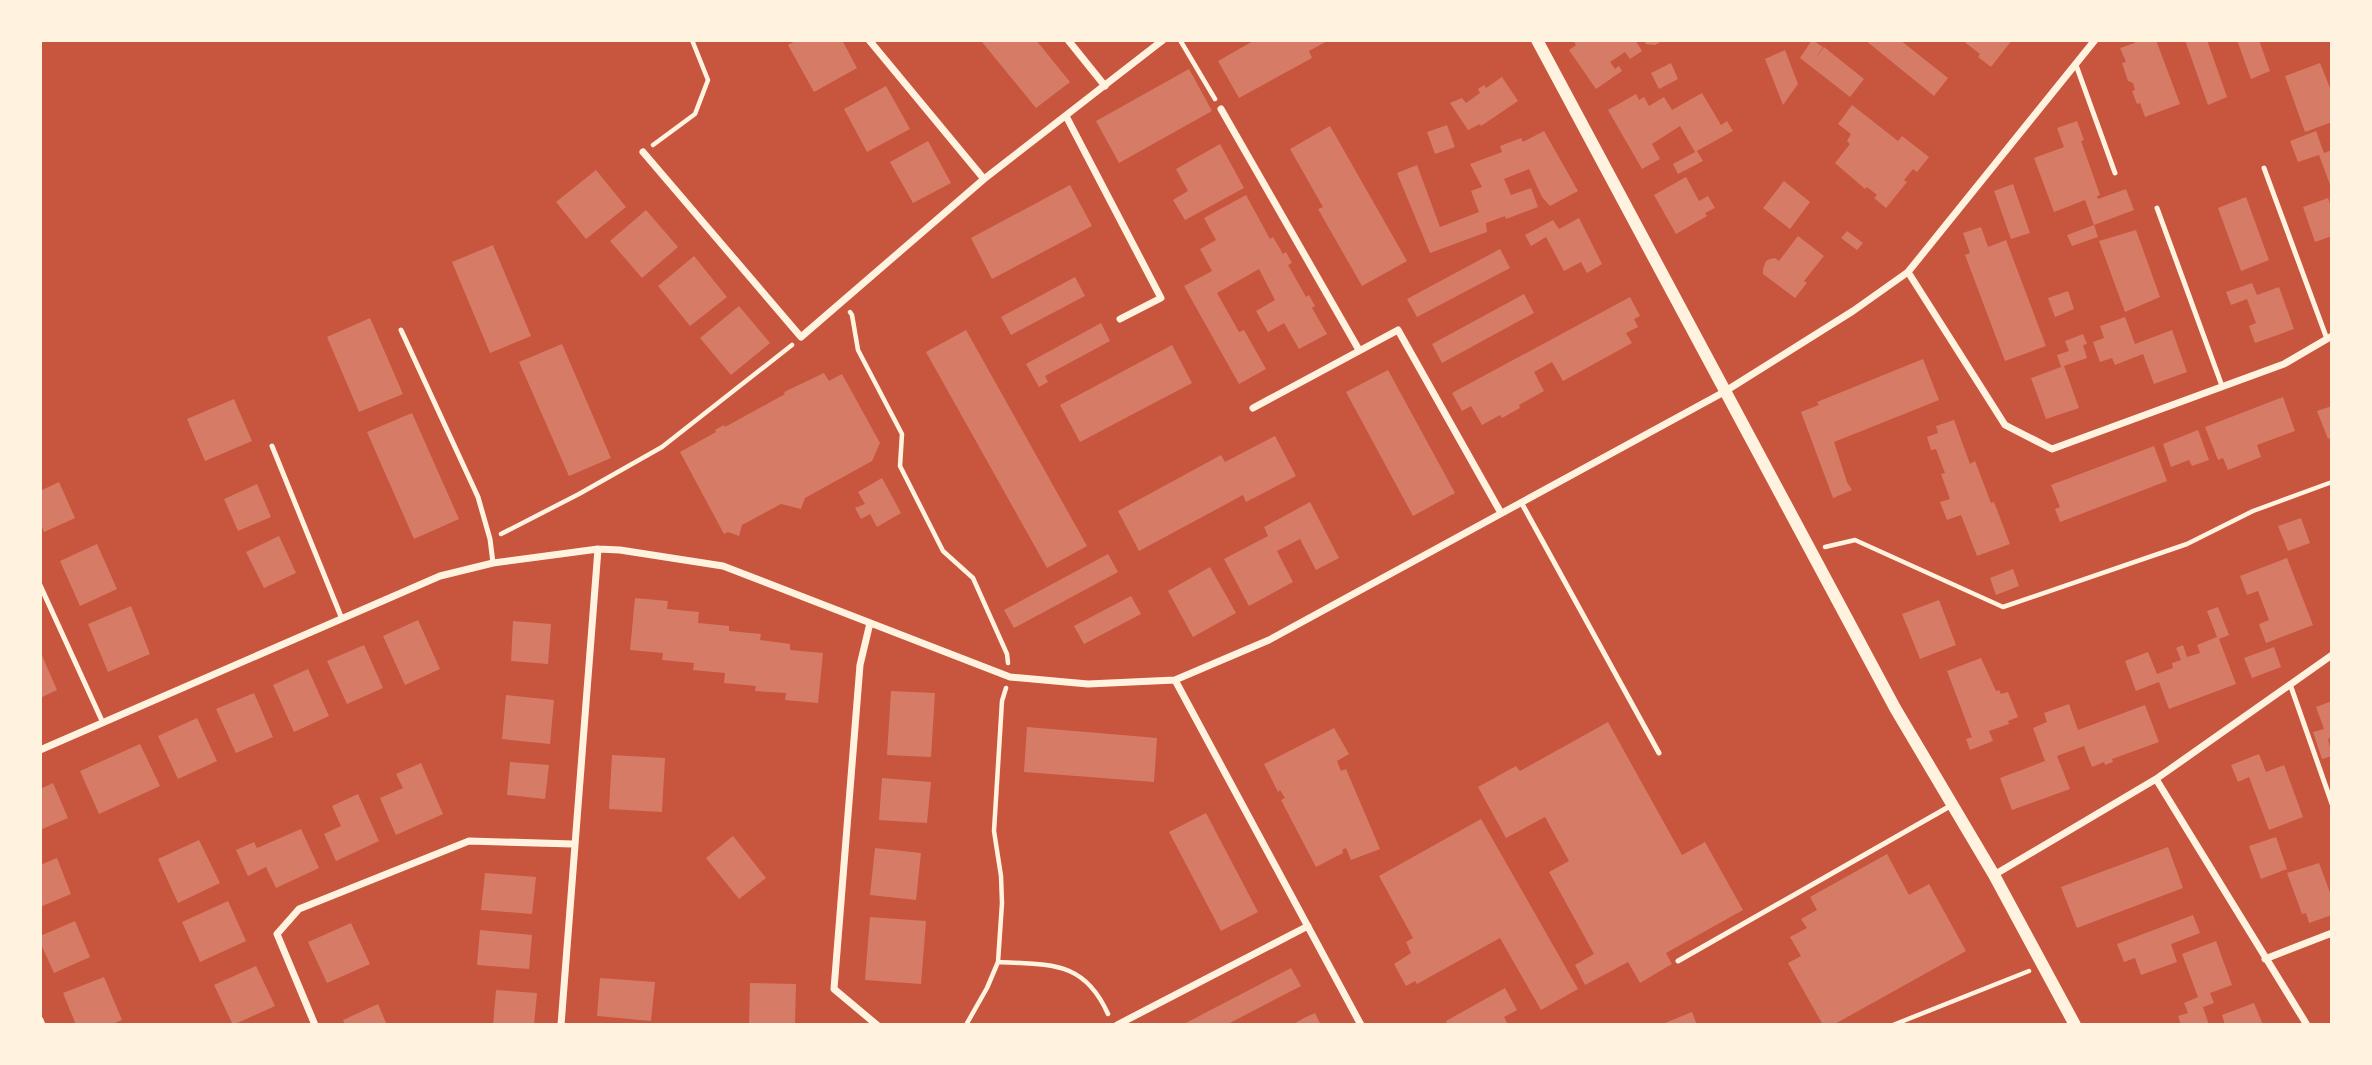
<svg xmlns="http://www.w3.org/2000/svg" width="2372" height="1065" viewBox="0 0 2372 1065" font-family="'Nunito Sans',sans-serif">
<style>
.building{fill:#d67c66}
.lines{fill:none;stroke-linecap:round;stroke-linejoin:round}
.path{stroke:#fff3e0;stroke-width:4.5}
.service{stroke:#fff3e0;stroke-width:5}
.minor{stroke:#fff3e0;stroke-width:7}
.tertiary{stroke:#fff3e0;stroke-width:12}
</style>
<rect width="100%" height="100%" fill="#c8553d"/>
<path class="building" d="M797,40H842L857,68L814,92L788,45Z
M984,40H1036L1070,82L1036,108L982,42Z
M1255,40H1329L1309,51L1312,58L1239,98L1218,61Z
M1573,40H1635L1642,51L1630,59L1625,52L1610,62L1615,69L1619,66L1622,71L1596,89L1569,50L1576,45Z
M1644,40H1664L1655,45L1646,44Z
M1812,40L1823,47L1814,60L1824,47L1864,79L1850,97L1800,58Z
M1865,40H1900L1948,78L1934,96Z
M1962,40H2012L1991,67L1978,57L1980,54Z
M2134,40H2156L2180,104L2145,117L2140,103L2137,104L2132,91L2135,90L2133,83L2128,81L2122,63L2126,62L2120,48L2135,43Z
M2185,40H2207L2227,97L2208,105Z
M2237,40H2259L2270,71L2251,79Z
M1785,50L1798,84L1783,105L1765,59Z
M1671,63L1678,79L1659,89L1651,73Z
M2320,63L2332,93V122L2305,132L2285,76Z
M1189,69L1212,111L1119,163L1096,121Z
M1502,77L1518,101L1481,126L1480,124L1468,130L1450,103L1462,98L1466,103L1480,93L1478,89L1484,85L1486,88Z
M886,86L910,129L867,152L844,109Z
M1702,93L1721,125L1727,121L1733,131L1695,152L1680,126L1652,144L1660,159L1642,169L1608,110L1636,94L1639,100L1644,97L1649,106L1664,97L1672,110Z
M1852,105L1898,141L1902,136L1929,157L1917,172L1913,169L1904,180L1907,182L1886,208L1874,198L1877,195L1867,187L1865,189L1835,163L1850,144L1847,141L1851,134L1838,124Z
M2077,121L2084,140L2081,141L2100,195L2097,196L2098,199L2126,189L2134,210L2094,225L2085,200L2054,212L2034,158L2064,147L2057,128Z
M1447,125L1455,147L1435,154L1427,132Z
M1330,126L1407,261L1362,286L1318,209L1323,207L1290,149Z
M1544,131L1578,191L1550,206L1542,197L1529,169L1504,179L1511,195L1531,188L1538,207L1506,219L1505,216L1486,223L1487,232L1430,253L1397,173L1417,165L1440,227L1479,212L1471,191L1482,187L1470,164L1502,152L1500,146L1521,138L1523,142Z
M2316,131L2324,153L2332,150V190L2319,155L2298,162L2290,141Z
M928,141L951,183L913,203L890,162Z
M1220,144L1244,188L1185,220L1173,200L1188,191L1176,169Z
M1697,151L1703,161L1678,174L1673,164Z
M596,170L626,207L586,239L556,202Z
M1686,177L1699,201L1708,196L1715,208L1705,213L1707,216L1676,234L1654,195Z
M1784,181L1810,202L1790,229L1763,208Z
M2013,184L2030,233L2011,239L1994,191Z
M1070,185L1092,226L992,279L971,238Z
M1246,195L1270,239L1273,237L1283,254L1286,252L1292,263L1288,265L1306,297L1309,295L1315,306L1312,308L1327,334L1299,349L1284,323L1268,332L1256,311L1275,300L1259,269L1217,293L1239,332L1244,330L1266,369L1239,384L1184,286L1212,271L1200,249L1216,240L1204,218Z
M2246,197L2269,260L2241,271L2218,208Z
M2328,198L2332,209V236L2315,242L2303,207Z
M646,210L678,247L642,278L610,241Z
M1579,218L1602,264L1587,273L1581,262L1564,271L1546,237L1531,246L1525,235L1553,220L1559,229Z
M2094,225L2098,237L2072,246L2067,235Z
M1981,227L1988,247L2006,240L2046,346L2005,361L1965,255L1970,253L1963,233Z
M2136,230L2160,297L2125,312L2099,241Z
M1847,231L1863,243L1857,250L1841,238Z
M1798,236L1824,256L1804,281L1807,283L1795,298L1763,274V269L1766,261L1770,259L1775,258L1779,261Z
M493,245L531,336L490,353L452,262Z
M1500,249L1510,268L1417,317L1407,299Z
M694,256L727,297L690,326L658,286Z
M1075,277L1085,296L1011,335L1001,317Z
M2252,283L2257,295L2279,287L2294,329L2255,343L2249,326L2256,323L2247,299L2231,305L2226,292Z
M2068,291L2074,309L2055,317L2048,298Z
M1524,294L1534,313L1442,363L1432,344Z
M1630,297L1640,316L1634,319L1638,327L1626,333L1632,343L1563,381L1552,362L1534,372L1544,391L1519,405L1520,408L1502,418L1500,415L1482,425L1471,406L1462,411L1452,393Z
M739,306L770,343L731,375L700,338Z
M2125,317L2135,344L2172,330L2187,372L2154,384L2143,354L2115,365L2112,358L2100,362L2093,342L2104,338L2100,326Z
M370,318L403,394L359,412L327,337Z
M1101,323L1110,341L1045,376L1048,382L1039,387L1026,364Z
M966,330L1087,546L1047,568L926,352Z
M2083,334L2087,344L2083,345L2087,358L2064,366L2079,408L2046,419L2031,378L2061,367L2057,355L2069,351L2065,341Z
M562,344L611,458L569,476L519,362Z
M1172,345L1192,383L1080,442L1060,405Z
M1923,359L1939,400L1834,442L1847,482L1852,490L1833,498L1801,412L1819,405L1817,402Z
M1388,370L1455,493L1413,516L1346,392Z
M824,373L829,381L842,374L880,443L872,461L805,498L801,509L781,504L742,525L739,536L728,532L724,534L680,452L716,432L715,430L724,425L725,427L785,394L784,392Z
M2283,397L2295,431L2257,445L2261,457L2228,470L2223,458L2218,460L2205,427Z
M234,399L252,441L205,461L187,419Z
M2332,406V437L2328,439L2317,411Z
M412,413L459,519L414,539L367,432Z
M1954,420L1970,464L1975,461L1991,503L1994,502L2010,544L1977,556L1961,515L1947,520L1940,502L1950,499L1941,474L1945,473L1936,449L1931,450L1927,437L1938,433L1936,426Z
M2198,430L2209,460L2192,466L2189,460L2171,467L2163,444Z
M1275,436L1296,476L1246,502L1243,495L1139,551L1118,511L1221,455L1225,462Z
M2154,446L2167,481L2060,522L2055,509L2060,507L2051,485Z
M882,478L901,513L877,527L870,514L861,519L855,508L865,504L858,492Z
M59,482L75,518L44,532L40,522V491Z
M257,484L271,517L238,531L224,499Z
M1310,502L1339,558L1316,570L1300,539L1277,551L1293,582L1249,606L1224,559L1268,536L1264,527Z
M2301,518L2310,543L2288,551L2278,526Z
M279,536L296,573L264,588L246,552Z
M97,544L117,589L80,606L60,561Z
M1108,554L1118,572L1014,628L1004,610Z
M2287,558L2313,625L2266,643L2259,624L2269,620L2258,591L2247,595L2240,576Z
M1210,567L1236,613L1193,637L1168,591Z
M2013,569L2019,586L1996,595L1990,578Z
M1131,596L1141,614L1084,644L1074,626Z
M635,598L668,601L667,609L699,612L698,623L729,626V631L761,634L760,640L790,644V650L823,653L818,703L785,700L786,693L755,691L756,686L724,683L725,673L693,670L694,663L662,660L663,653L630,650Z
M1939,600L1956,645L1920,659L1902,614Z
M131,606L150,654L108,672L88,624Z
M2218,607L2229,635L2219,639L2236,684L2169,709L2159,682L2136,691L2125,661L2148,652L2157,674L2173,668L2172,663L2181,660L2176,648L2183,645L2187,657L2200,653L2197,645L2217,637L2207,611Z
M418,620L440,669L405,685L383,636Z
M513,621L551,624L548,664L511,661Z
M364,645L383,688L347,704L327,661Z
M2274,647L2281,667L2252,678L2244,658Z
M40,651L57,690L40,698Z
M1981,658L1996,691L1999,690L2001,694L2008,692L2018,717L2008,721L2009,724L1989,731L1993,741L1970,750L1966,739L1972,737L1947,671Z
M308,669L329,716L294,732L273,685Z
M891,691L935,693L931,757L887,755Z
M254,693L273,737L236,753L216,709Z
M506,695L554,700L550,744L502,739Z
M2332,701V737L2328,739L2332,756L2322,759L2313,732L2324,729L2316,707Z
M2069,704L2078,730L2145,705L2159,742L2112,759L2113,762L2105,765L2104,762L2092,767L2084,746L2057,756L2070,789L2012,810L2000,778L2045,761L2033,728L2047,722L2044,713Z
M197,718L217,761L178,779L158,736Z
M1608,722L1682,855L1705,842L1743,910L1666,953L1672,964L1640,983L1628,962L1585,985L1575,965L1594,954L1549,872L1569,861L1545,817L1506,838L1478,787L1516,766L1520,771Z
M1027,727L1157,738L1154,782L1024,772Z
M1334,728L1349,754L1337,761L1341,771L1346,769L1380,849L1351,860L1346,848L1342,850L1343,853L1316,867L1281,800L1285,798L1280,790L1278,792L1264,764Z
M140,744L160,786L99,814L80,771Z
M2259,754L2266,772L2284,765L2303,817L2269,830L2249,777L2238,782L2231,765Z
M612,755L665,758L662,812L609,809Z
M510,762L549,765L545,799L507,795Z
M421,763L443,814L396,835L380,798L403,788L396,774Z
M882,778L931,782L927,823L879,820Z
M53,783L68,818L40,830V789Z
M358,794L379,841L336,861L324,834L341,826L332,806Z
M1206,813L1258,912L1221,931L1169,832Z
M1481,819L1578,989L1541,1010L1500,938L1417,984L1415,981L1406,986L1394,964L1411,953L1406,942L1413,938L1379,876Z
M301,829L319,868L276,888L266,867L248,876L236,850L254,842L257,848Z
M733,836L766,878L739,899L706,858Z
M2276,837L2287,869L2261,879L2249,846Z
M199,840L220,883L178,903L158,859Z
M2168,847L2183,888L2077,928L2061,887Z
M875,848L921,853L916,900L870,895Z
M1887,854L1909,895L1929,884L1966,951L1833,1025H1823L1788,963L1801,956L1790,937L1807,928L1801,919L1817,910L1810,897Z
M57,858L71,894L40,907V865Z
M2319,863L2332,898V915L2309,923L2306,913L2302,914L2287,873Z
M485,873L536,877L532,914L481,910Z
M228,901L246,941L200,962L182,922Z
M2193,915L2200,933L2171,944L2177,962L2141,975L2135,958L2124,962L2117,944Z
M870,917L926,921L921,984L865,980Z
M75,921L90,957L54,973L40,942V936Z
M351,923L370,964L327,983L308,942Z
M480,930L532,935L529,969L477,965Z
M2216,941L2232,985L2210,993L2214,1003L2203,1007L2209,1025H2181L2178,1016L2188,1013L2184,1003L2198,997L2182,954Z
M256,966L275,1006L233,1025L214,985Z
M1291,968L1301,986L1272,1001L1226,1025H1182Z
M104,977L122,1020L110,1025H76L63,993Z
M600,978L655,982L651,1021L597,1016Z
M750,983L796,984L795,1025H749Z
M1505,988L1517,1010L1504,1017L1508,1025H1448L1446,1021Z
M496,990L537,993L534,1025H493Z
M2254,1003L2263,1025H2225L2222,1015Z
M378,1004L387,1025H345L343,1020Z
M1692,1012L1697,1025H1660Z
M1315,1013L1321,1025H1292L1304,1018Z"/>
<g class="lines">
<path class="path" d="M1180,40L1215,99
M653,145L695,114L708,80L692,40
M850,312L852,315L858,350L902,434L900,466L943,551L973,578L1007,654L1008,663
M501,534L579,494L662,447L792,345
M1825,547L1855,540L2003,607L2187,544L2253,511L2332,482
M998,962C1050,965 1084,960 1108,1014
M966,1025L987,988L998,962L1002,903L1001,876L994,831L1002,701L1006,688
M1893,1025L2029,971"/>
<path class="service" d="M2076,65L2115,173
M2264,168L2327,339
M2157,208L2222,386
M401,330L478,497L490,539L493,563
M272,446L342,619
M1521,502L1659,753
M40,585L103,723
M2290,684L2332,804
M1678,961L1952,805"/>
<path class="minor" d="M869,40L984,179
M1068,40L1105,86
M1221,109L1359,350
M1066,116L1161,298L1120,319
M643,152L801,337L984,179L1163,40
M1908,272L2005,425L2052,449L2284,364L2332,336
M1253,408L1398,330L1501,513
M870,623L860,665L834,989L877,1025
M1175,680L1361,1025
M40,750L440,576L493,563L598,549L620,550L723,566L1010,677L1088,684L1175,680L1269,640L1724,392L1853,311L1908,272L2095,40
M2156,779L2307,1025
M1994,875L2156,779L2332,655
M2265,959L2332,933
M40,1020L42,1025
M315,1025L277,934L299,909L469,841L573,844
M561,1025L598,549
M1117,1025L1308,926"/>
<path class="tertiary" d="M1537,40L1895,708L1994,875L2075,1025"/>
</g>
<rect width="2372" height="1065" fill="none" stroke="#fff3e0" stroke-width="84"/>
</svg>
